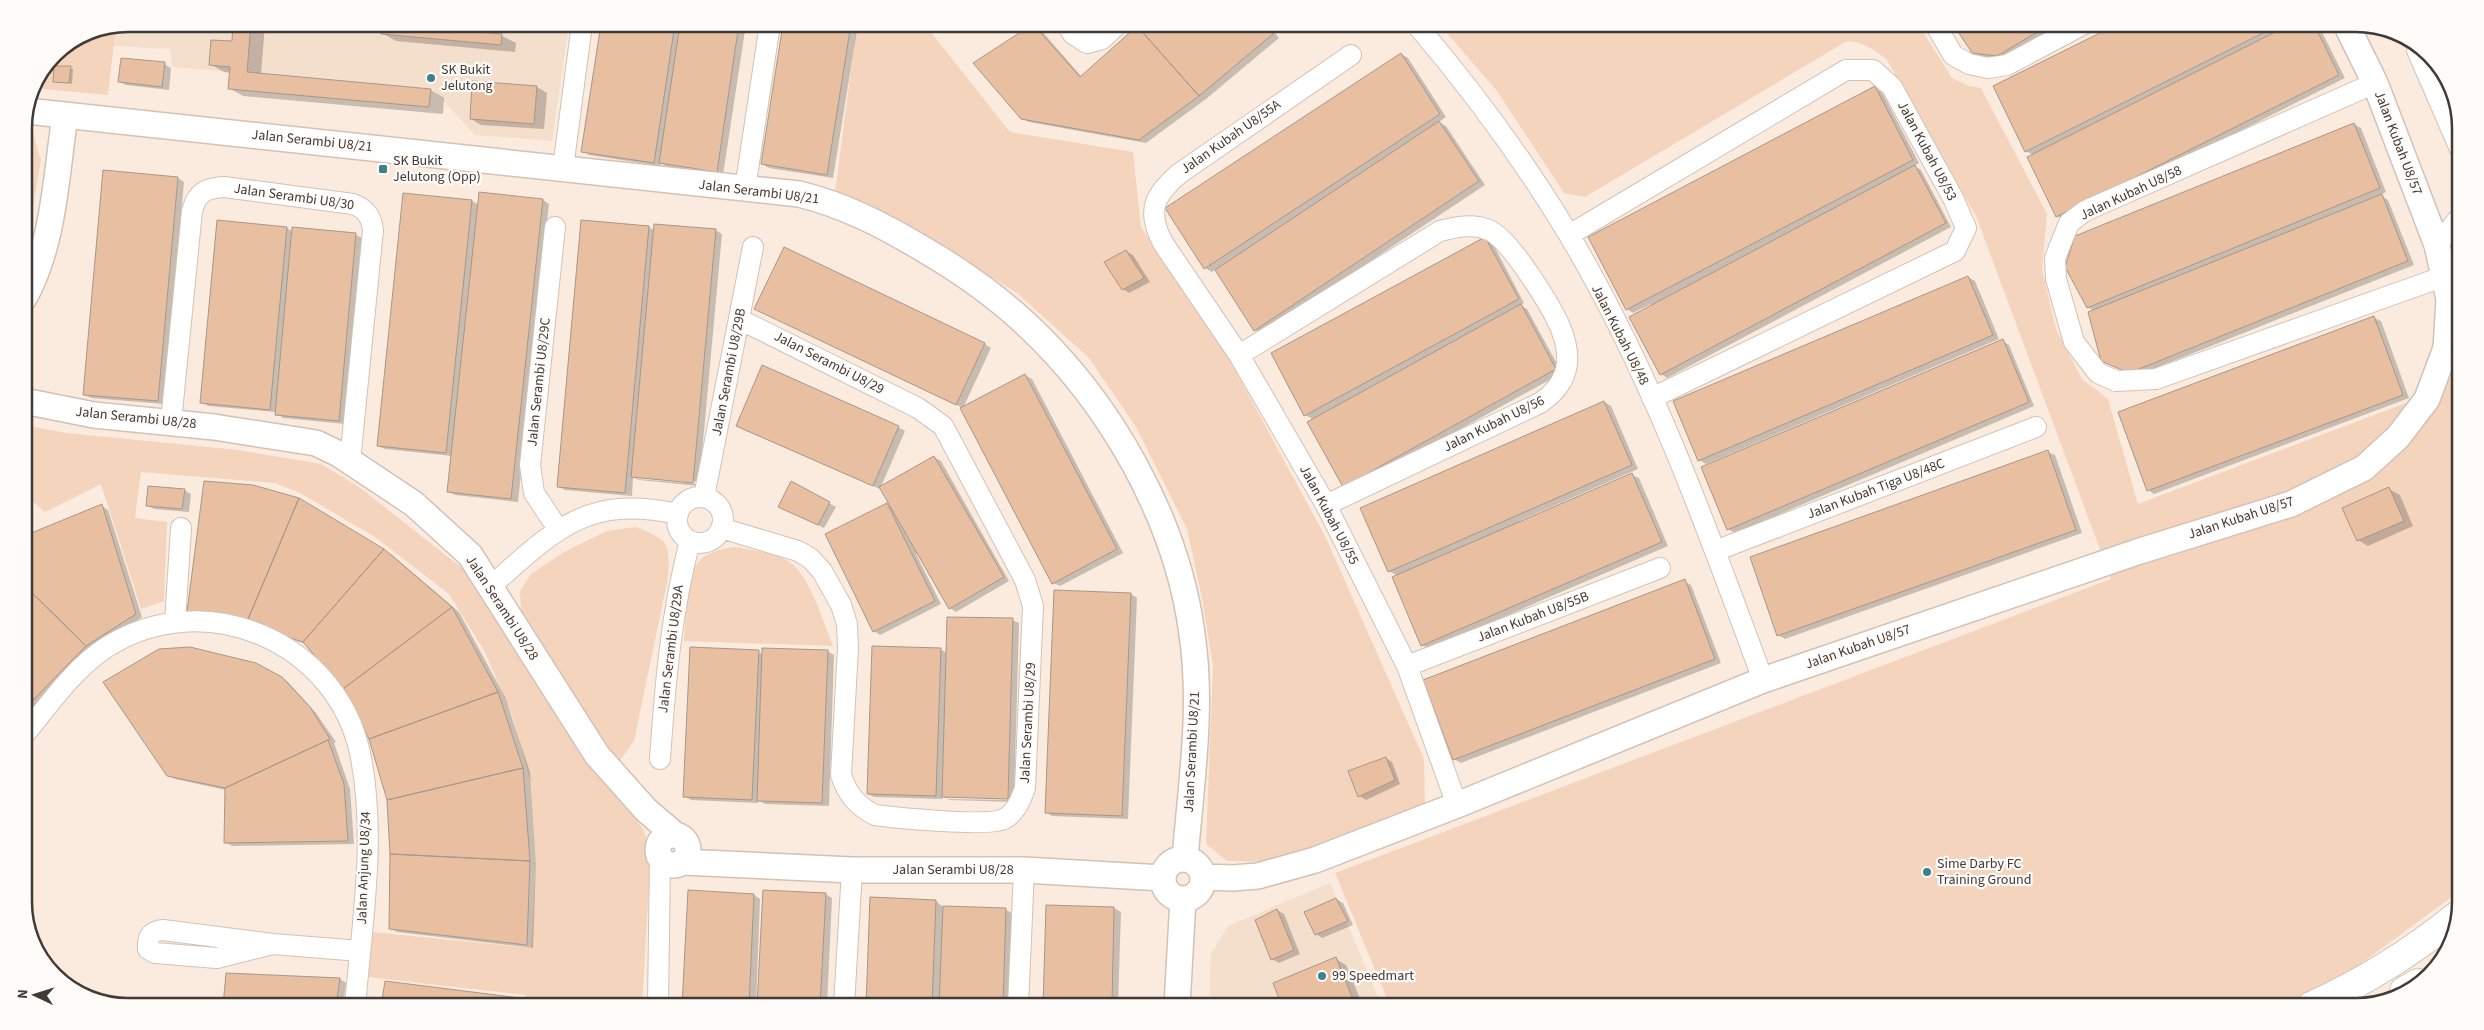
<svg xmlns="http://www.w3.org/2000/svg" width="2484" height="1030" viewBox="0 0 2484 1030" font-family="'Source Sans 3',sans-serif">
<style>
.built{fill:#f4decc}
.green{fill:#f4d4bd}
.shadow{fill:#0003;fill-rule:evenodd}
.building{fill:#e8bfa0;stroke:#a6978b}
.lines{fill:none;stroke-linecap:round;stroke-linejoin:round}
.minor-casing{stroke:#d2c2b6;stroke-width:22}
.tertiary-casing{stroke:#d2c2b6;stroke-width:28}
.secondary-casing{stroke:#d2c2b6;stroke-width:30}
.minor{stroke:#fff;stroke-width:20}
.tertiary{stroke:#fff;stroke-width:25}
.secondary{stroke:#fff;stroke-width:28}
.poi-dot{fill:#3b828c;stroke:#fefbf8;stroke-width:2}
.labels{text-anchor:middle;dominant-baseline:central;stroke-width:4.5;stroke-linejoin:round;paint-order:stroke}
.poi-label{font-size:14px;fill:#413a36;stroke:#fefbf8;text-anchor:start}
.street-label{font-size:14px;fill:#413a36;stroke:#fefbf8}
.rim{fill:none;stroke:#413a36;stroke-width:2.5}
</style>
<rect width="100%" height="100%" fill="#fbebde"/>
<path class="built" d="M129,24H569L552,141L475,135L432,89L172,67L171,49L113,46L116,26Z
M1330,883L1382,1006H1209L1211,954L1228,926Z"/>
<path class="green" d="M857,24H934L930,31L1010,132L1133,152L1141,227L1227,355L1326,538L1424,759L1425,807L1290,862L1227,861L1206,844L1213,666L1202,598L1187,529L1136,427L1089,358L1017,293L932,240L835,193Z
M1439,24H1918L1952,78L1969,86L1981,88L2047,214L2042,270L2056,329L2082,379L2108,399L2138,504L2406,403L2460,373V891L2359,965L2311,991L2275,1006H1390L1335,873L2111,579L1976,216L1887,60C1875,50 1864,42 1847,41L1585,197L1564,193L1497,91Z
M116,26L108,95L32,88L55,54L89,32Z
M24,126L31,127L41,160L33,206L24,238Z
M24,425L67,433L238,450L321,464L359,487L462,568L548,703L643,829L648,843L650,867L642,1006H525L526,995L368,977L373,932L531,948L536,867L531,784L513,718L485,652L449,594L375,537L300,493L275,483L141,472L135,518L167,522L164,601L141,609L101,484L45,512L24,494Z
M636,527C669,540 670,543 668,578L634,741L618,763L603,744L521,610L520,591L531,574L564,552L607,531Z
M733,547C749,549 779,553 792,564C811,579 824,624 833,646L684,641C686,620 685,575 700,560C709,551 721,550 733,547Z"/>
<path class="shadow" d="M235,24H265L261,75L431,90L444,98L443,114L243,96L229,88L231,73L224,72L210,64L233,43Z
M383,24L438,28V24H436H466H460V32L502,36L516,43L515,52L396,41L382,33Z
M602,24H746L723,175L666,166L661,163L660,166L589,155L583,151Z
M785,24H858L833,178L769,168L762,164Z
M1034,24H1042L1039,28L1082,77L1143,24H1269L1279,38L1206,99L1146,143L1029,122L1022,118L975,63Z
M1955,24H2063L2004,59L1980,56L1973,52Z
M2121,24H2318L2345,78L2064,220L2057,216L2033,155L2026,151L1994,87Z
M1401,54L1408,58L1446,117L1439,122L1446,126L1485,185L1262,333L1255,330L1216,269L1212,272L1205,268Z
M164,64L171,68L169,90L126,85L120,82Z
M70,68L73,69L72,84L54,81Z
M537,87L547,93L544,129L481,125L471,119Z
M1875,88L1882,92L1919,163L1914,166L1921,170L1951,227L1667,378L1661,374L1652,306L1651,304L1633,313L1627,309Z
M2354,124L2361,128L2386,192L2380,195L2388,200L2414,265L2136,376L2094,311L2088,307Z
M178,178L184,182L164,404L91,398L84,394Z
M480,194L543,200L549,204L518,502L455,495L448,491L452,456L385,449L378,446L472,201L479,205Z
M583,221L649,227L655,231L715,230L722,234L699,486L639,480L633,477L632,496L565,490L558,486ZM638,476L699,482V484L638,479Z
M287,228L293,232L356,235L362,238L345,424L283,418L276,412L208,406L202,402Z
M1485,238L1492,242L1524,303L1520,305L1527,309L1562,373L1350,490L1314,420L1305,415Z
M1126,251L1133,255L1150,282L1129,293L1123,289Z
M1968,277L1975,281L1999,339L1706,464L1699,460Z
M762,312L985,344L991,348L963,408Z
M2374,318L2381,321L2409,398L2154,494L2148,490Z
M2002,341L2009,345L2034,406L1735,533L1728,529Z
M1025,375L1032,379L1123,553L1060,586L1053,583Z
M1604,402L1611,406L1638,469L1519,521L1520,523L1632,475L1639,478L1668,546L1429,649L1422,645L1398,576L1389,571Z
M898,427L905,431L880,489L744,429Z
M2048,452L2055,455L2082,533L1785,639L1778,635Z
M934,457L941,461L1009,581L956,612L950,608L918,553L916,554L941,604L880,635L874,631L887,505L892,507Z
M792,483L836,507L824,528L786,510Z
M2389,489L2400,495L2413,526L2368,546L2358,540Z
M184,490L191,494L189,512L154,509L148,506Z
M298,499L391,554L459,612L505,697L530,772L536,865L533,948L397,932L390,928L392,854L388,800L370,739L344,688L306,644L254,627Z
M102,506L108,510L142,617L93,650L24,723V537Z
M1684,581L1691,585L1721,663L1461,763L1454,759Z
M1131,594L1137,598L1128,819L1052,816L1046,812Z
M1012,620L1019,623L1014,802L950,800L942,796V799L874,797L868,794L940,649L947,653ZM948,796L1014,798V800L948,799Z
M827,651L834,655L829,806L765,804L758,800V803L691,800L684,796L758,652L763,655Z
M255,664L288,682L316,713L336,742L334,743L350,789L354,844L232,846L225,842L226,790L175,779L168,775Z
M1386,758L1392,762L1400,784L1366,800L1359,796Z
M764,891L825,894L832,898L827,1006H758Z
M689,892L754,895L760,899L756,1006H684Z
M871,899L936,901L943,907L1006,910L1012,913L1009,1006H867Z
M1336,899L1343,903L1353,925L1322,938L1316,934Z
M1047,907L1114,908L1121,912L1118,1006H1044Z
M1277,910L1284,914L1300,954L1279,963L1272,959Z
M1336,959L1346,965L1361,1001L1372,1006H1284L1275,984Z
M227,974L340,979L346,983L343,1006H224Z
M386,982L519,999L526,1003L525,1006H382Z"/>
<path class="building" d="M233,24H251L247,72L431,89L429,107L228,89L230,67L209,65L211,40L232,41Z
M382,24L437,27V24H446V29L502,34L501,45L381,34Z
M601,24H675L654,163L581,152Z
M680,24H739L717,172L659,163Z
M783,24H851L827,175L761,164Z
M1033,24L1080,77L1137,26L1199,96L1139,140L1021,119L973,63Z
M1140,24H1266L1273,34L1199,96L1137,26Z
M1953,24H2051L1997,56L1972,53Z
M2118,24H2281L2025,152L1993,86Z
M2291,24H2314L2339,75L2056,217L2027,157Z
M1401,53L1440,114L1204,269L1165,208Z
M121,58L165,62L162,87L118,82Z
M54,66H71L69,83L53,82Z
M472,81L537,86L534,124L470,119Z
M1875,86L1913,160L1626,310L1588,237Z
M1439,121L1479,181L1254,331L1215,270Z
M2354,123L2380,188L2087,308L2065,267L2075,236Z
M1915,165L1946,223L1660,375L1629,317Z
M103,170L178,177L158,401L83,395Z
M479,192L543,199L511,499L447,492Z
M403,193L472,200L446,453L377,446Z
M2382,194L2408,261L2129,373L2101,361L2088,312Z
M217,220L287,227L270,410L200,403Z
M581,220L649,226L625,493L557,487Z
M654,224L716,229L693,483L631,477Z
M292,227L356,233L339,421L275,415Z
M1485,237L1519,299L1304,416L1271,353Z
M784,247L985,343L956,405L754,309Z
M1126,250L1144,278L1122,290L1104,262Z
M1968,276L1993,335L1698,461L1673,401Z
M1521,304L1556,369L1343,487L1307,422Z
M2374,316L2403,395L2147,491L2118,412Z
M2003,339L2029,402L1727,530L1701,467Z
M762,365L899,426L873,486L736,426Z
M1025,374L1117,549L1052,584L960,408Z
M1604,401L1632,465L1388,572L1360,508Z
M2048,450L2076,530L1777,636L1750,557Z
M934,456L1004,577L949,609L879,487Z
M1632,473L1662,542L1421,646L1392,577Z
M204,481L253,485L299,498L246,624L187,612Z
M791,481L830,502L818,525L778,507Z
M148,486L185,489L182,509L146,506Z
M2389,487L2404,521L2357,541L2342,508Z
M299,498L384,549L303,642L246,624Z
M887,503L935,601L873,632L825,534Z
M102,504L136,614L86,646L24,585V536Z
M384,549L452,607L343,689L303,642Z
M1685,579L1715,659L1453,760L1423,680Z
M24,585L86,646L34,699L24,690Z
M1054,590L1131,593L1122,816L1045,813Z
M452,607L498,692L369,739L343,689Z
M947,617L1013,618L1008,799L942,797Z
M872,646L941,648L936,796L867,794Z
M190,647L256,663L282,677L310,707L330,739L225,788L167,776L103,682L159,649Z
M690,647L759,650L752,800L683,797Z
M762,648L828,650L822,803L757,801Z
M24,690L34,699L24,712Z
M498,692L523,768L387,800L369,739Z
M328,740L344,784L348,841L224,843L225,788Z
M1386,757L1395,780L1358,797L1348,771Z
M523,768L530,861L390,854L387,800Z
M390,854L530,861L527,945L389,929Z
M688,890L754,894L749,1006H682Z
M763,890L826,893L820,1006H757Z
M870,897L936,900L932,1006H866Z
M1336,898L1348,921L1315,935L1304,912Z
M1046,905L1114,907L1112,1006H1043Z
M943,906L1006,908L1003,1006H939Z
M1277,909L1294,950L1271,960L1255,920Z
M1336,957L1354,1002L1362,999L1365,1006H1282L1273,983Z
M226,973L340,978L336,1006H223Z
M385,981L520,998L518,1006H381Z"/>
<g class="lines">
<defs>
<path id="minor" d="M1067,24L1073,34L1087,43L1102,39L1118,24
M1416,24C1472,90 1524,160 1569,235C1652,374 1707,528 1763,680
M1935,24L1953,55L1969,64L1988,68L2007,65L2084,24
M2417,50L2460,149
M1351,55L1180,173C1154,195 1146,211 1163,243L1239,355L1326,505L1407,666L1457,805
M2375,83L2085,211L2069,223L2055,258L2056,279L2074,342L2098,373L2116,381L2156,379L2445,276
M563,168L582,24
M745,189L770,24
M555,227L530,465L534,493L558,529
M1569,235L1846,70H1873L1892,87L1954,200L1966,228L1955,251L1652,398
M2437,245L2460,217
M1239,355L1440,231C1456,227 1473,223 1489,230C1510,239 1552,307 1561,329C1565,339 1568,352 1567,363C1565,382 1554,393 1540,403L1326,505
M171,422L192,211C197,192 206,188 224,187L353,204C366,209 371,216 373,230L350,461
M704,497L753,247
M677 520a23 23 0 1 1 46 0a23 23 0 1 1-46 0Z
M721,528L798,551L810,558L822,571L841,605L847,624L848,648L841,775C847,794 857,806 875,815C898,818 988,827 1004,819C1016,813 1021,799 1025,788L1033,606L1025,580L949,437L943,426L918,408L739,319
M1715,551L2036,427
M490,587C554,530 587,494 678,514
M175,622L181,528
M1407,666L1660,568
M24,735C49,705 73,669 107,647C204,585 336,641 360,753C377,835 362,924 355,1006
M660,759C665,685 671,613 690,541
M273,944L217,958L155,953L148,949C147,937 151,931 163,930L273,944L360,951
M658,1006L660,858
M844,1006L852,870
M1018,1006L1024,870"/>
<path id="tertiary" d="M27,111L799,194C844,205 883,225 923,249C959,270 995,295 1026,324C1110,402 1177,519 1192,634C1203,708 1191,784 1185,859
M24,298C54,245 56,176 65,116
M24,401L94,415L214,427L316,443L339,454L414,504L470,555L597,755L646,810L674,834
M658 850a15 15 0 1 1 30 0a15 15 0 1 1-30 0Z
M1163 879a20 20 0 1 1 40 0a20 20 0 1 1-40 0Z
M682,862L852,870H1024L1163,878
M1203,877L1233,878L1258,876L1315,860L1457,805L1763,680L2137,552L2291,504L2364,468L2398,437L2427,399L2446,348L2449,299L2437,245L2375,83L2346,24
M1177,1006L1183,899"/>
<path id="secondary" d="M2404,991L2418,983
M2311,1006C2365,982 2412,952 2458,915"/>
</defs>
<use href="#minor" class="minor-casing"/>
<use href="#tertiary" class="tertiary-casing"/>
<use href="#secondary" class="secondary-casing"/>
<use href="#minor" class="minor"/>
<use href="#tertiary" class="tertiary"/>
<use href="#secondary" class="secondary"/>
</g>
<g class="poi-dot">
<circle cx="431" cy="78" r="5"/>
<rect x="378" y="164" width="10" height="10" rx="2.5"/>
<circle cx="1927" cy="872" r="5"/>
<circle cx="1322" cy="976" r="5"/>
</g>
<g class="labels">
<g class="poi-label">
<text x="441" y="70">SK Bukit<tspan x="441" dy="16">Jelutong</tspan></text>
<text x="393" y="161">SK Bukit<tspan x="393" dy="16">Jelutong (Opp)</tspan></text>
<text x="1937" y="864">Sime Darby FC<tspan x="1937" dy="16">Training Ground</tspan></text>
<text x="1332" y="976">99 Speedmart</text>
</g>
<g class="street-label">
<text transform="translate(1231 137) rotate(-35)">Jalan Kubah U8/55A</text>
<text transform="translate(312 141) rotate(6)">Jalan Serambi U8/21</text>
<text transform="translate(2398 143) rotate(69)">Jalan Kubah U8/57</text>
<text transform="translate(1927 151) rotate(62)">Jalan Kubah U8/53</text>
<text transform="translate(759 192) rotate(7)">Jalan Serambi U8/21</text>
<text transform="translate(2131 193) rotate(-25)">Jalan Kubah U8/58</text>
<text transform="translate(294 197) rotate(8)">Jalan Serambi U8/30</text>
<text transform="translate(1620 335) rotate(63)">Jalan Kubah U8/48</text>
<text transform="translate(829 363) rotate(27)">Jalan Serambi U8/29</text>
<text transform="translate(729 372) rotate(-79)">Jalan Serambi U8/29B</text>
<text transform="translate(539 382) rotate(-84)">Jalan Serambi U8/29C</text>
<text transform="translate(136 418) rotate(6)">Jalan Serambi U8/28</text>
<text transform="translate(1494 424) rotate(-26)">Jalan Kubah U8/56</text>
<text transform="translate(1876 489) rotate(-21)">Jalan Kubah Tiga U8/48C</text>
<text transform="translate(1329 515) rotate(62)">Jalan Kubah U8/55</text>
<text transform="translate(2241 518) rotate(-18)">Jalan Kubah U8/57</text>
<text transform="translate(502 608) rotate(57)">Jalan Serambi U8/28</text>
<text transform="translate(1533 617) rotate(-21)">Jalan Kubah U8/55B</text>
<text transform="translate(1858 647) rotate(-19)">Jalan Kubah U8/57</text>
<text transform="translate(671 649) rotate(-83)">Jalan Serambi U8/29A</text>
<text transform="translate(1028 723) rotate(-87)">Jalan Serambi U8/29</text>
<text transform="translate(1192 752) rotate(-87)">Jalan Serambi U8/21</text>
<text transform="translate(364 868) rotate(-88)">Jalan Anjung U8/34</text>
<text x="953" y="870">Jalan Serambi U8/28</text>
</g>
</g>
<path d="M0 0H2484V1030H0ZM128 32H2356A96 96 0 0 1 2452 128V902A96 96 0 0 1 2356 998H128A96 96 0 0 1 32 902V128A96 96 0 0 1 128 32Z" fill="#fefbf8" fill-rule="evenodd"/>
<path class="rim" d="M128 32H2356A96 96 0 0 1 2452 128V902A96 96 0 0 1 2356 998H128A96 96 0 0 1 32 902V128A96 96 0 0 1 128 32Z"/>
<g transform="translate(35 995) rotate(274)" stroke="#fefbf8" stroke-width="4" paint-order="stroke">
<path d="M0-4L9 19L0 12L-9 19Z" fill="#413a36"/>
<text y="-8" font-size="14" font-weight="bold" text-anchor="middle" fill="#413a36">N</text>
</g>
</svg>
